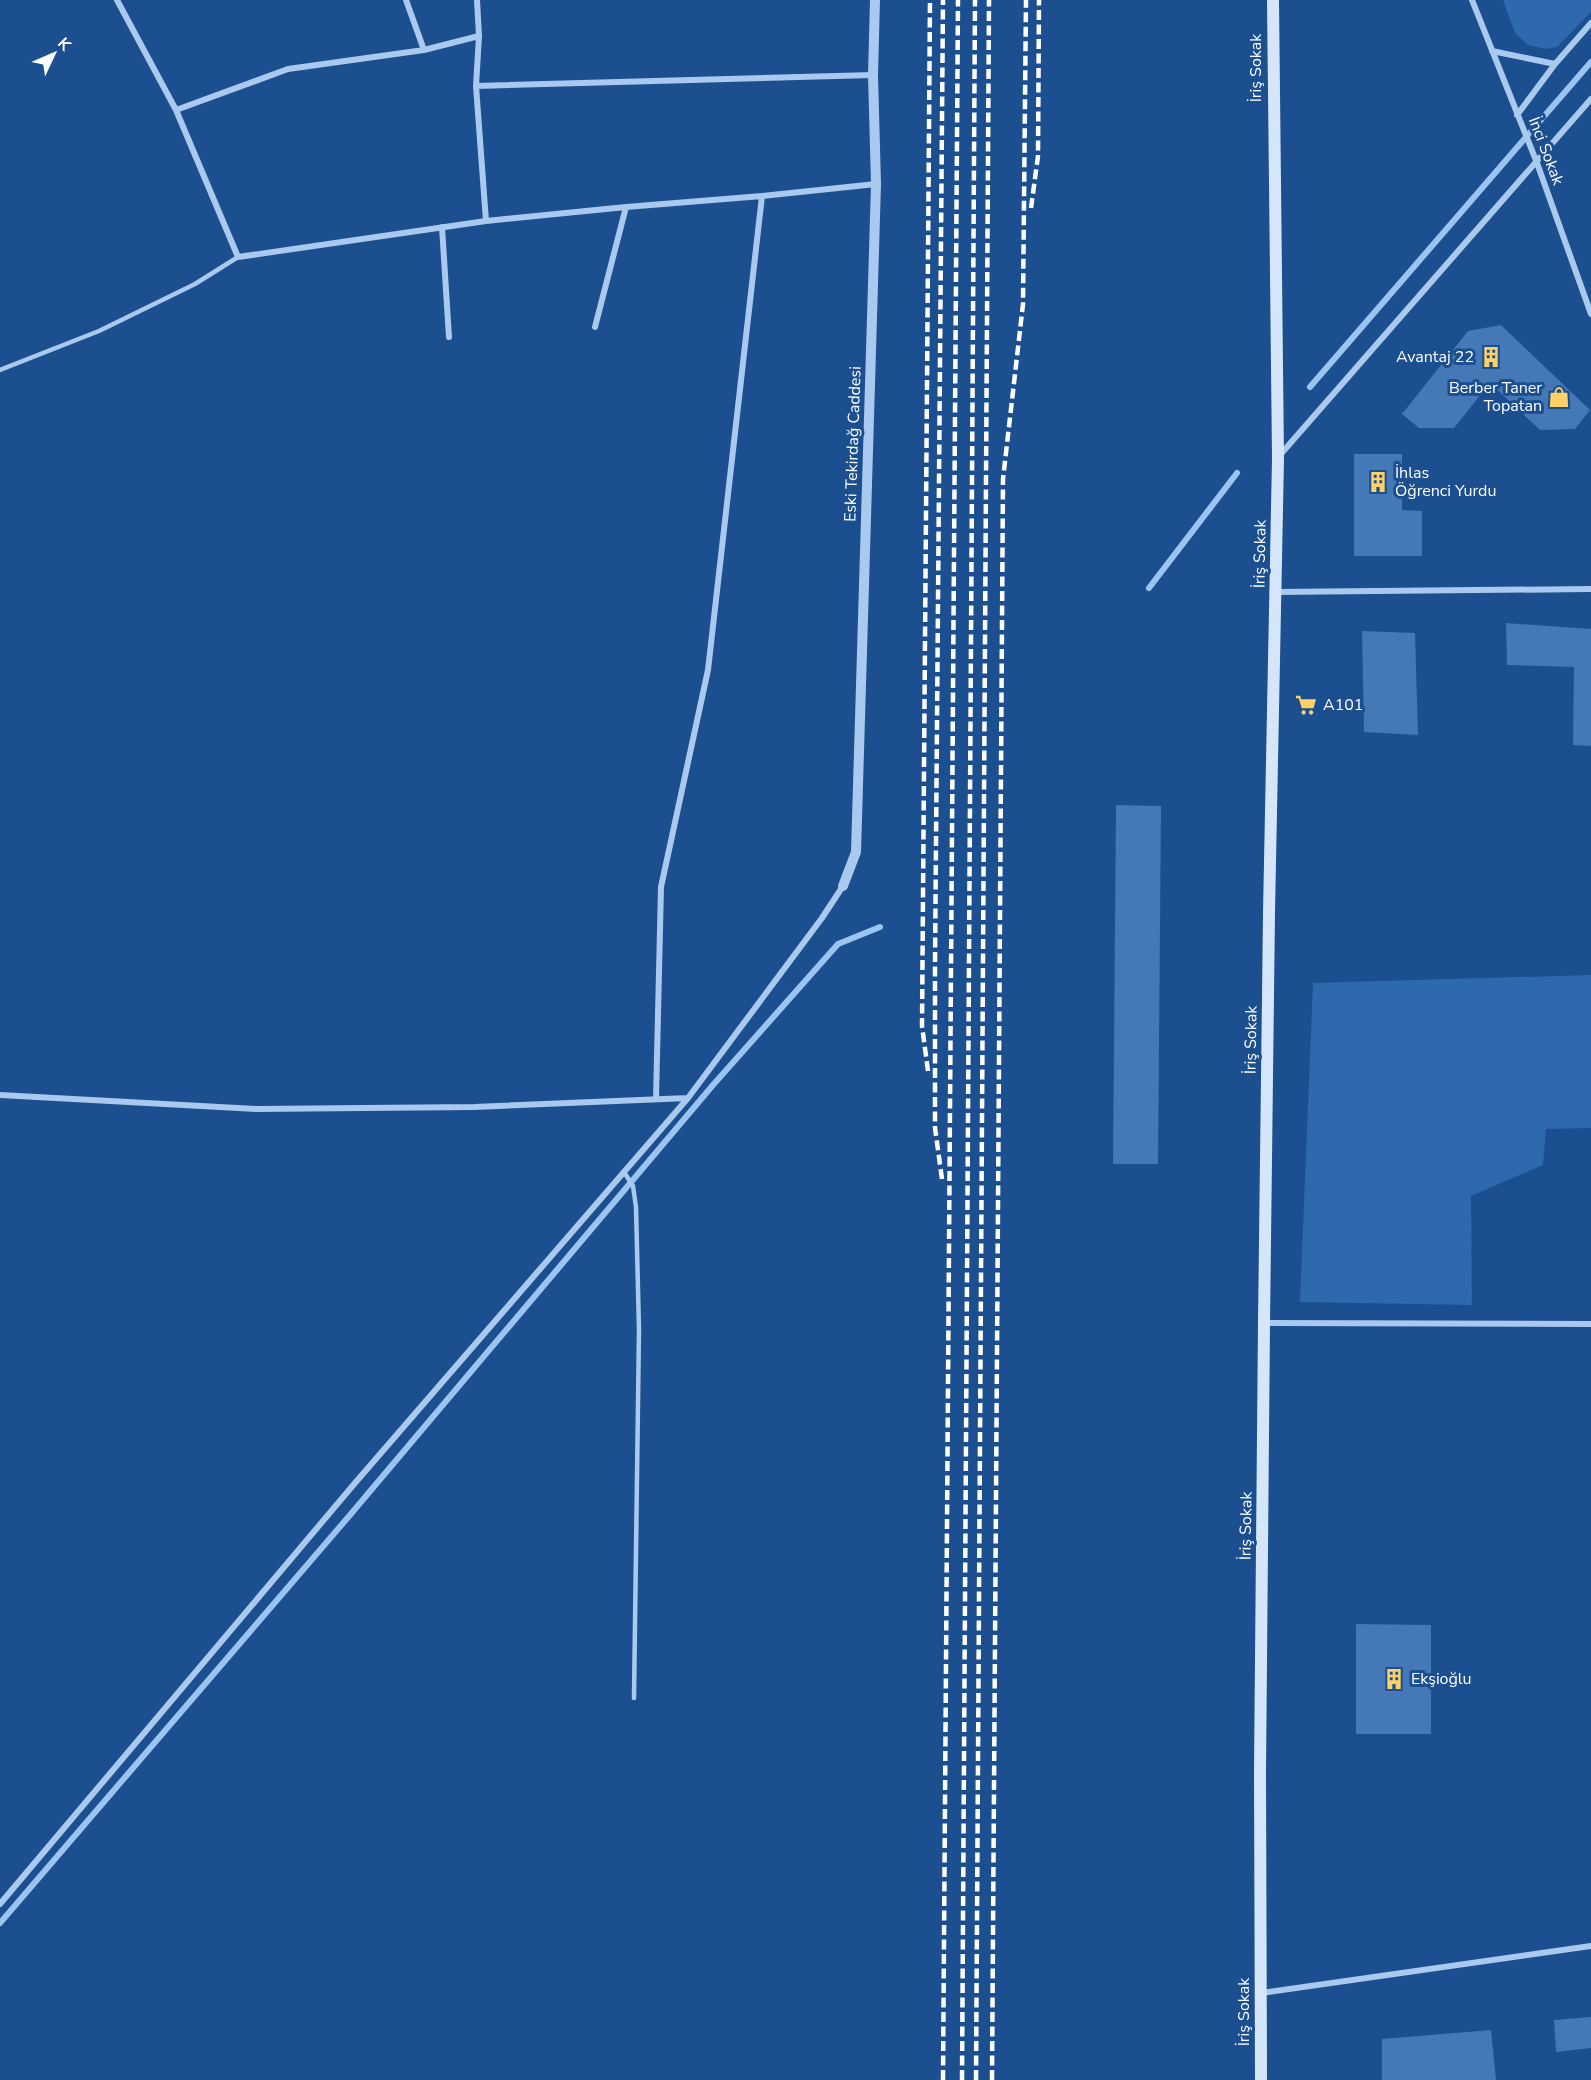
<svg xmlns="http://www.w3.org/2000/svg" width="1591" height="2080" viewBox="0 0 1591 2080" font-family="'Nunito Sans',sans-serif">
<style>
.green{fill:#2e69ad}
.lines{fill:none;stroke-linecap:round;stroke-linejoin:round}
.stream{stroke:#9cc4f0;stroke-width:6}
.building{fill:#4478b7}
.service{stroke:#a9c9ee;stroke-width:4.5}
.minor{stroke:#a9c9ee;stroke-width:6}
.tertiary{stroke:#a9c9ee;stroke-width:10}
.secondary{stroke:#d6e6fa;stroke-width:12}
.rail{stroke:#fff;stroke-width:4.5;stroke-dasharray:10 4.5;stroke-linecap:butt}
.labels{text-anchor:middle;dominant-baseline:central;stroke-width:6;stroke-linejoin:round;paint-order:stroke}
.street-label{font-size:16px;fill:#fff;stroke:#1b4f8f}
.poi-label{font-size:16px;fill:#fff;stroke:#1b4f8f;text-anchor:start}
</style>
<rect width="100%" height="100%" fill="#1b4f8f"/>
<path class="green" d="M1503,0H1591V12L1557,47L1546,49L1528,45L1515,33Z
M1591,975V1128L1546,1129L1543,1165L1471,1196L1472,1305L1300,1302L1313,983Z"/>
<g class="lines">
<path class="stream" d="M1310,387L1591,62
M1149,588L1237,473
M0,1923L350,1515L713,1085L838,944L880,927"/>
</g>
<path class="building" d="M1501,325L1590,410L1575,429L1540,430L1490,383L1454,428H1419L1402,414L1468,331Z
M1354,454H1402V510L1422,511V556H1354Z
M1506,623L1591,629V746L1573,745L1574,667L1507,665Z
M1362,631L1415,633L1418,735L1364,732Z
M1116,805L1161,806L1158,1164H1113Z
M1356,1624L1431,1625V1734H1356Z
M1591,2017V2048L1556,2052L1554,2020Z
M1491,2030L1496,2080H1382V2039Z"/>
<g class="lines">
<path class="service" d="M0,370L99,331L195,284L238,257
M624,1172L633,1186L636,1207L639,1330L634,1698"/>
<path class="minor" d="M117,0L176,110L238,257L486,221L626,207L762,196L876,184
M406,0L424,50
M477,0L479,36L476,86L486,221
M1472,0L1537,163L1591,314
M1492,51L1555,64
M476,86L873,75
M176,110L288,69L424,50L479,36
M1517,115L1555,64L1591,23
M442,227L449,337
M595,327L626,207
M1280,455L1591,99
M1276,592L1591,589
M0,1095L256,1109L474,1107L688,1098
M656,1099L661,887L708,670L762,196
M1264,1323L1591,1324
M0,1904L355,1483L688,1098L822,918L843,886
M1261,1993L1591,1946"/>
<path class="tertiary" d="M843,886L856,852L876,184L873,75L875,0"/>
<path class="secondary" d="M1261,2080L1260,1772L1264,1323L1269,913L1278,458L1273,0"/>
<path class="rail" d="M1031,208L1038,156L1039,0
M928,1071L922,1026L930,0
M942,1179L935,1128V964L943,0
M943,2080L958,0
M962,2080L975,0
M976,2080L989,0
M992,2080L1003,479L1023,304L1026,0"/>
</g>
<defs>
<symbol id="building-bare" viewBox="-9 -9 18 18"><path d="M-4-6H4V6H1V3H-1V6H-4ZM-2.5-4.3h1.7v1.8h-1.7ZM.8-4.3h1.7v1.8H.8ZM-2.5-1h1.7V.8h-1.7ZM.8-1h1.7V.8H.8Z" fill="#ffd166" stroke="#1b4f8f" stroke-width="2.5" paint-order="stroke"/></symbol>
<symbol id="shop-bare" viewBox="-9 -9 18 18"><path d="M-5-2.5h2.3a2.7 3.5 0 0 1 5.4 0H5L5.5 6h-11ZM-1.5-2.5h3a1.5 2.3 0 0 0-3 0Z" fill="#ffd166" stroke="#1b4f8f" stroke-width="2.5" paint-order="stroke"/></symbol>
<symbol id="supermarket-bare" viewBox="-9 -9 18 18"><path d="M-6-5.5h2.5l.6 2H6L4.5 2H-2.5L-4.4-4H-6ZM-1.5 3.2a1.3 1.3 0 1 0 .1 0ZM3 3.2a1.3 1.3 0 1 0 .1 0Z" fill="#ffd166" stroke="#1b4f8f" stroke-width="2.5" paint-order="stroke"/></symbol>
</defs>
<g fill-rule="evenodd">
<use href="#building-bare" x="1476" y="342" width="30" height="30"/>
<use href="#shop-bare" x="1544" y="382" width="30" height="30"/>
<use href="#building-bare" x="1363" y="467" width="30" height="30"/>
<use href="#supermarket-bare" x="1291" y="690" width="30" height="30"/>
<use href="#building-bare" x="1379" y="1664" width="30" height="30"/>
</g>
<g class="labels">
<g class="street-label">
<text transform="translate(1256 68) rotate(-90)">İriş Sokak</text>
<text transform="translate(1546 151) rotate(69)">İnci Sokak</text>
<text transform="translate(853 444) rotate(-88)">Eski Tekirdağ Caddesi</text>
<text transform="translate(1260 554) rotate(-89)">İriş Sokak</text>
<text transform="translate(1251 1040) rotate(-89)">İriş Sokak</text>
<text transform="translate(1246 1526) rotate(-89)">İriş Sokak</text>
<text transform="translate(1244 2012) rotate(-90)">İriş Sokak</text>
</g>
<g class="poi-label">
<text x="1474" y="357" text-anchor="end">Avantaj 22</text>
<text x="1542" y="388" text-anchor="end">Berber Taner<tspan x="1542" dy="18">Topatan</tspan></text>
<text x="1395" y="473">İhlas<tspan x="1395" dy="18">Öğrenci Yurdu</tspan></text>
<text x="1323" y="705">A101</text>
<text x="1411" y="1679">Ekşioğlu</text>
</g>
</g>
<g transform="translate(54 54) rotate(46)" stroke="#1b4f8f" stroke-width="4.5" paint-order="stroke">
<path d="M0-4.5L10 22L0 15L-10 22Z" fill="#ffffff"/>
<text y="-9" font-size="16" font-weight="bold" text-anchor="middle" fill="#ffffff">K</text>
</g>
</svg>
